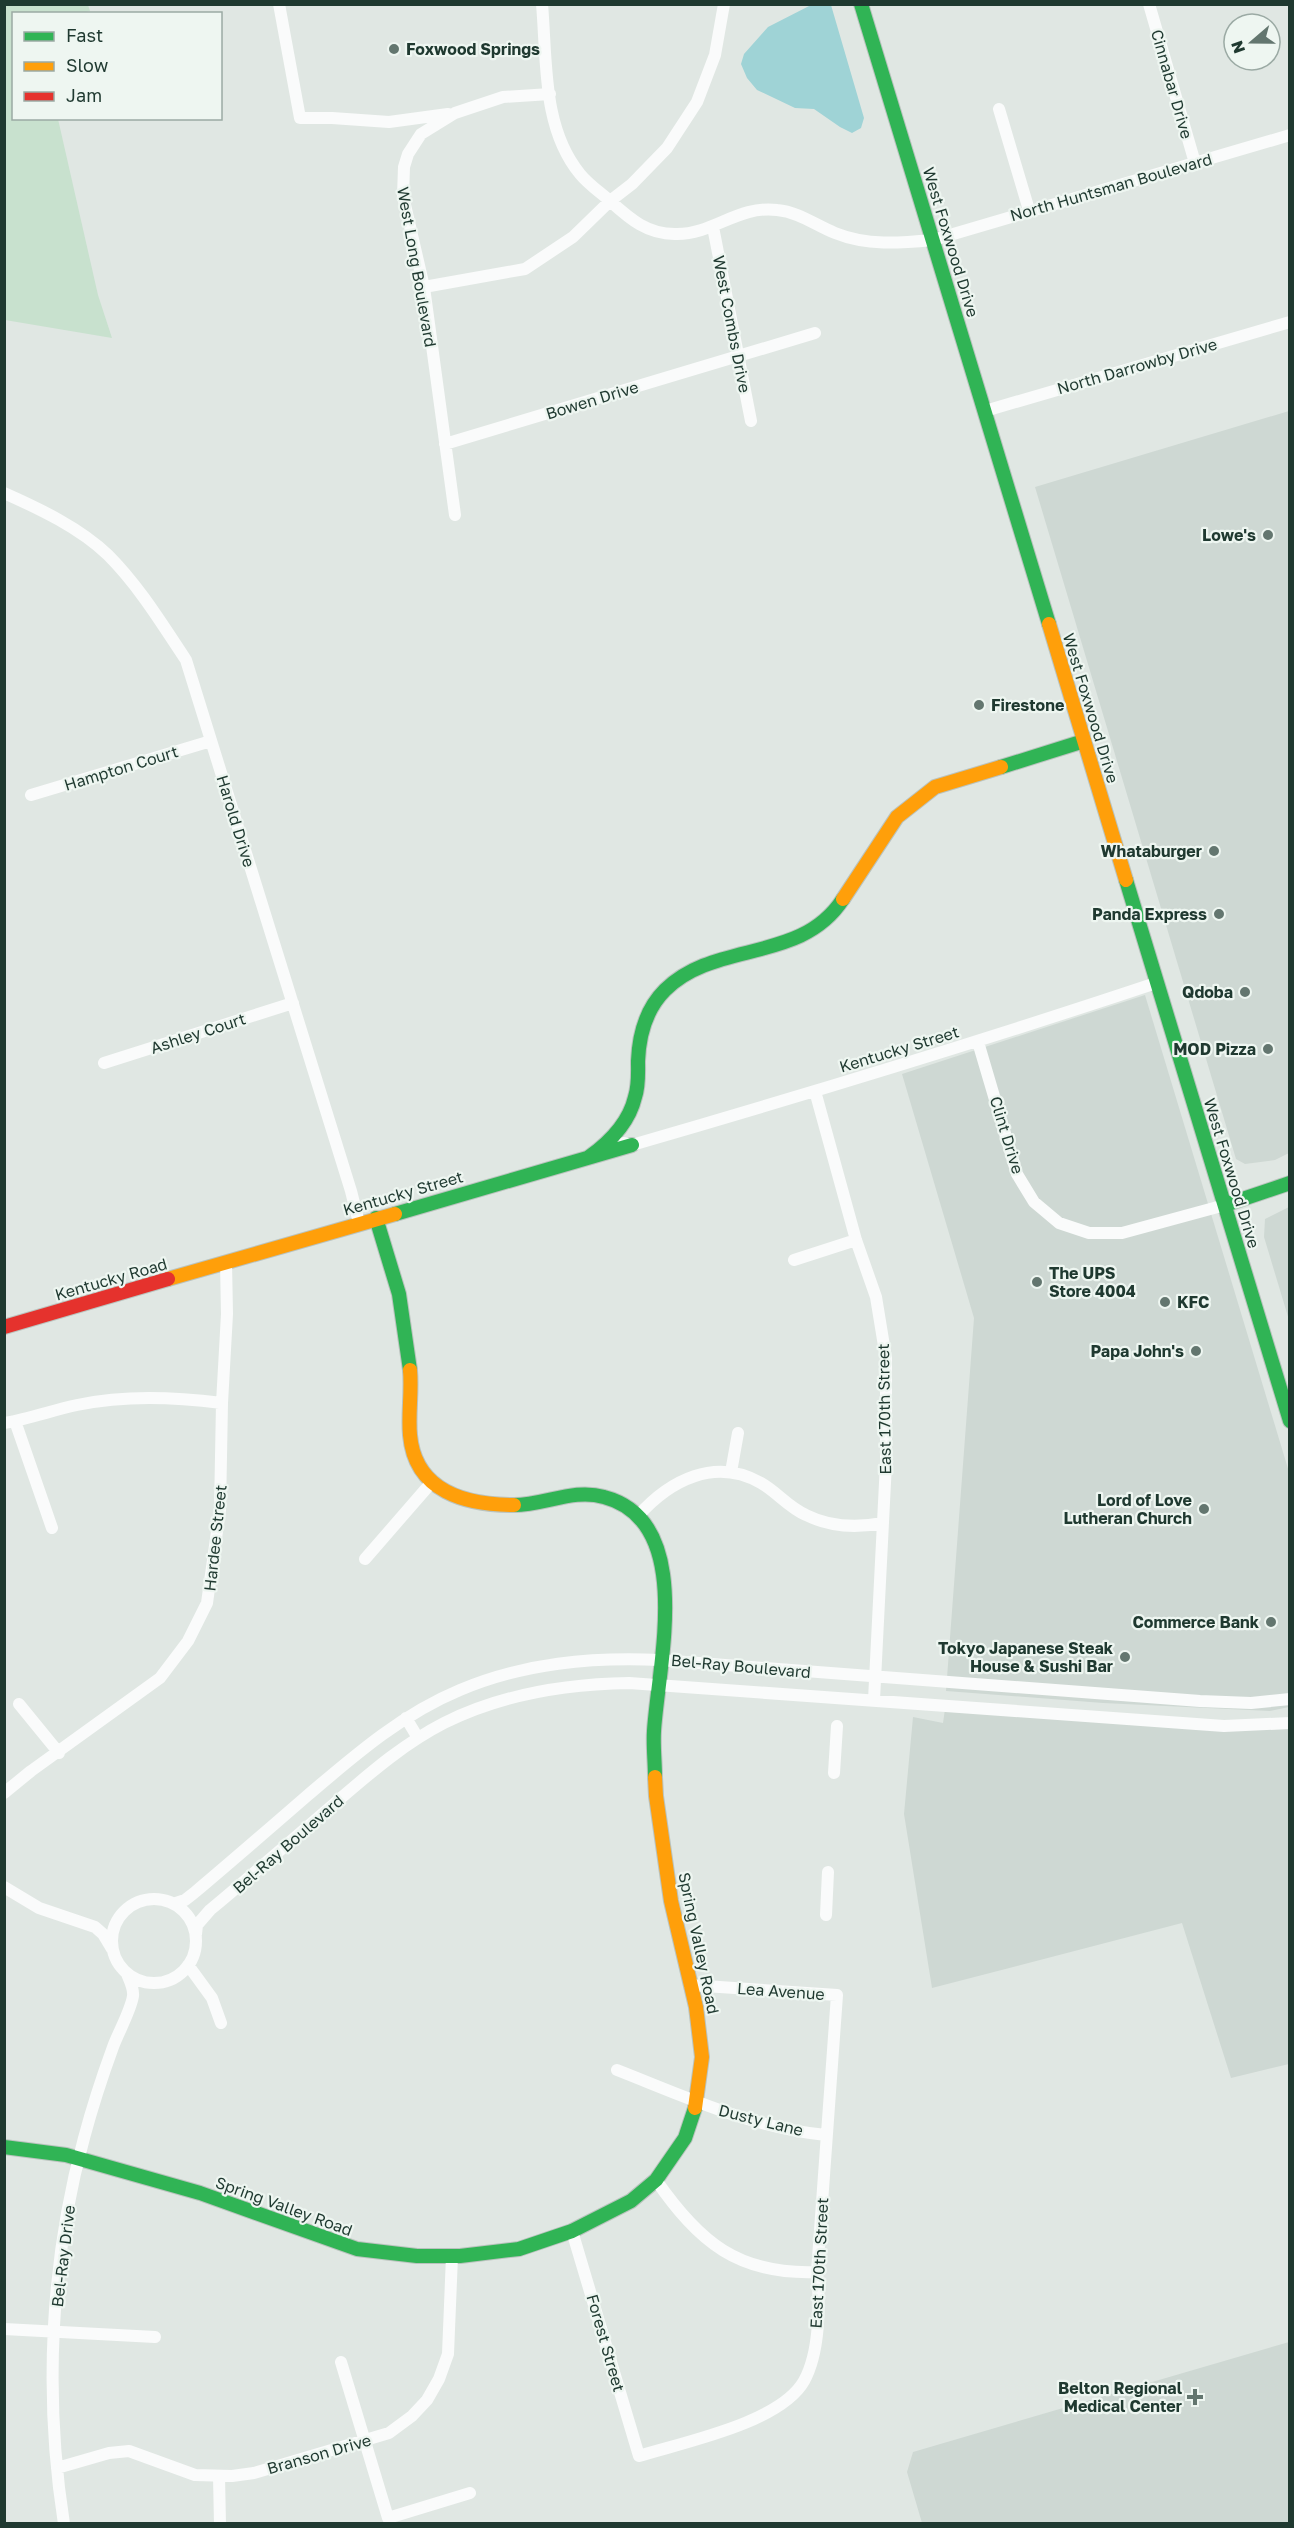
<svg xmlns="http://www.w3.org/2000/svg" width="1294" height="2528" viewBox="0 0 1294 2528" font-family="'Golos Text',sans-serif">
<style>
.built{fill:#ced8d3}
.green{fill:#c8e1ce}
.water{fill:#9fd3d6}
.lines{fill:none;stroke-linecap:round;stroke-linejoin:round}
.fast-casing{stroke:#bac3be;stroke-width:16}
.slow-casing{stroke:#bac3be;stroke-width:16}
.jam-casing{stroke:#bac3be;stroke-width:16}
.street{stroke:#fafbfb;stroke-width:12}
.fast{stroke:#30b455;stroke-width:14}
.slow{stroke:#ff9f0a;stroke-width:14}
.jam{stroke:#e5322d;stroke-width:14}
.poi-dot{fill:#63766f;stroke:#eef6f1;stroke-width:2}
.labels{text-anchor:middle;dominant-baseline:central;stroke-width:4.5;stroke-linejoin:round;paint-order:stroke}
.poi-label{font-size:16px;font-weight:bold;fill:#1f3930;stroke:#eef6f1;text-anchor:end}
.street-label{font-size:16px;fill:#1f3930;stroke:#eef6f1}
</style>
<rect width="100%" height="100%" fill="#e0e7e3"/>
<path class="built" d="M1289,411V1153L1275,1160L1245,1164L1236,1159L1035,487Z
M1145,995L1289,1472V1707L1270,1711L1103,1703L946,1691L974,1318L902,1074Z
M1289,1207V1320L1264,1237L1265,1219Z
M945,1709L1289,1727V2064L1231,2078L1182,1923L932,1988L904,1814L913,1717L943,1723Z
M1289,2342V2523H922L907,2472L913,2452Z"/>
<path class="green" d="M4,5H88L90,11L81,13L14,14V118L58,119L98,295L112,338L5,320Z"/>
<path class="water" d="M813,4L831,5L864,118L861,128L852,133L840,127L814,109L795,108L757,90L747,78L741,64L744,54L768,27Z"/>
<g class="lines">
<defs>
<path id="fast" d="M861,4L1049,624
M1001,767L1084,741
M1126,880L1290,1421
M589,1157C610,1142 629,1123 635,1097C639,1085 638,1073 638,1061C639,1036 646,1009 665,990C715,940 801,964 843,899
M1225,1205L1290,1183
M395,1214L632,1145
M376,1218L399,1294L410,1370
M514,1505C545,1505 574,1488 604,1497C696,1521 658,1665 654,1731C653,1746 655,1762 655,1777
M4,2147L66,2155L200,2193L357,2249L417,2256H460L519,2249L572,2231L631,2201L656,2180L685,2138L695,2108"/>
<path id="slow" d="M1049,624L1126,880
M843,899L897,817L935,787L1001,767
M168,1279L395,1214
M410,1370C412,1392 408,1414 410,1435C415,1492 466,1505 514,1505
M655,1777L656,1796L671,1901L696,2007L702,2057L695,2108"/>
<path id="jam" d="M4,1327L168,1279"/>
</defs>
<use href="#fast" class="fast-casing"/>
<use href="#slow" class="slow-casing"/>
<use href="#jam" class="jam-casing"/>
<path class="street" d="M279,4L300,118H332L389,122L448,114
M542,4C547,61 542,128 580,174C589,185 600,192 610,201C630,219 648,235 677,234C713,234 739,205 777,210C799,212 815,225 835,233C867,246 900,243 933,240L1290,135
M1149,4L1195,163
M999,109L1029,210
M713,227L751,421
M424,287L525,269L573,237L610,201L632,184L667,148L697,102L715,55L724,4
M985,411L1290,322
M445,444L815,333
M4,493C40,509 80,528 108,555C139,586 162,624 186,660L351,1191L359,1223
M455,515L424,287L403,196L404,167L408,154L421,134L455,113L503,97L550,94
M31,795L211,741
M978,1042L1017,1174L1034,1202L1059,1223L1089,1233H1122L1225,1205
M104,1063L293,1003
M815,1091L856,1240L876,1297L886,1358V1463L874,1700
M624,1143L632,1145C808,1094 982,1041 1156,983
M794,1260L856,1240
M15,1421L52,1528
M4,1423C29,1419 53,1410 77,1405C125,1395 173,1397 222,1403
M731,1472L738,1433
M638,1516C670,1480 715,1457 761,1483C777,1492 788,1507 806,1515C830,1527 857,1528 883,1523
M365,1559L431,1483
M19,1704L59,1753
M406,1718L418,1738
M834,1773L837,1726
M4,1793L31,1771L160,1678L188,1641L207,1603L220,1510L222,1403L227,1314L226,1262
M4,1887L39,1908L95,1927L103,1934L112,1949
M112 1941a42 42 0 1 1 84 0a42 42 0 1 1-84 0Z
M176,1903L185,1900L194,1893C232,1861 270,1828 308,1795C355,1755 402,1714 460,1690C524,1663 591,1657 660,1660L1200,1701L1251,1703L1290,1699
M826,1915L828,1872
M196,1934L197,1925L210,1910C252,1875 293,1839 334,1804C369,1774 403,1744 444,1723C502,1694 564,1684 629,1683L1224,1726L1290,1723
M188,1965L212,1998L221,2023
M617,2070C686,2097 752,2128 826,2135
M656,2180C699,2242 738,2275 817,2272
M572,2231L639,2456C684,2442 780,2423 804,2381C820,2352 820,2305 817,2272L837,1995L690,1985
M4,2329L155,2337
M341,2362L388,2518L470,2493
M57,2468L109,2453L129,2451L195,2475L232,2476L254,2473L389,2433L412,2416L427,2400L439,2379L448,2354L452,2256
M219,2476L220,2524
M64,2524C44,2397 50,2262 84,2138C92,2108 102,2077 113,2047C118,2033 131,2010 133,1996C134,1989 130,1981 127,1974"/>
<use href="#fast" class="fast"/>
<use href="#slow" class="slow"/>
<use href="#jam" class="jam"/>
</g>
<g class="poi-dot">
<circle cx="394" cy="49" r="6"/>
<circle cx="1268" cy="535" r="6"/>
<circle cx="979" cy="705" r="6"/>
<circle cx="1214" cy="851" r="6"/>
<circle cx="1219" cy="914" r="6"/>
<circle cx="1245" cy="992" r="6"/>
<circle cx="1268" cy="1049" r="6"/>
<circle cx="1037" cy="1282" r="6"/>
<circle cx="1165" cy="1302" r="6"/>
<circle cx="1196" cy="1351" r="6"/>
<circle cx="1204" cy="1509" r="6"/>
<circle cx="1271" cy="1622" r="6"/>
<circle cx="1125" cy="1657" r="6"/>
<path d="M1192 2388h6v6h6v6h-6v6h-6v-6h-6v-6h6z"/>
</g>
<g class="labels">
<g class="poi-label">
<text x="406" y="49" text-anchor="start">Foxwood Springs</text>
<text x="1256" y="535">Lowe's</text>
<text x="991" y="705" text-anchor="start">Firestone</text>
<text x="1202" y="851">Whataburger</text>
<text x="1207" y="914">Panda Express</text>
<text x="1233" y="992">Qdoba</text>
<text x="1256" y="1049">MOD Pizza</text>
<text x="1049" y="1273" text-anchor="start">The UPS<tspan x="1049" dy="18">Store 4004</tspan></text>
<text x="1177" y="1302" text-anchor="start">KFC</text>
<text x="1184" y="1351">Papa John's</text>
<text x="1192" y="1500">Lord of Love<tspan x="1192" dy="18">Lutheran Church</tspan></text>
<text x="1259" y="1622">Commerce Bank</text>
<text x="1113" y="1648">Tokyo Japanese Steak<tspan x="1113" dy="18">House &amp; Sushi Bar</tspan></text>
<text x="1182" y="2388">Belton Regional<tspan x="1182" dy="18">Medical Center</tspan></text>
</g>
<g class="street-label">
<text transform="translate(1172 84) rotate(74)">Cinnabar Drive</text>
<text transform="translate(1111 187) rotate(-16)">North Huntsman Boulevard</text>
<text transform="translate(951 242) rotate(73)">West Foxwood Drive</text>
<text transform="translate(417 267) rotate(80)">West Long Boulevard</text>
<text transform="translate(732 324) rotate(79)">West Combs Drive</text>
<text transform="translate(1137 366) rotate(-16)">North Darrowby Drive</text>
<text transform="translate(592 400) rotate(-17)">Bowen Drive</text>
<text transform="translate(1091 708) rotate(73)">West Foxwood Drive</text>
<text transform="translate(121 768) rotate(-17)">Hampton Court</text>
<text transform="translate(236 821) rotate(73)">Harold Drive</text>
<text transform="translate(198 1033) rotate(-18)">Ashley Court</text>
<text transform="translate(899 1049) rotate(-17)">Kentucky Street</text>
<text transform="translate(1007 1135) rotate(73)">Clint Drive</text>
<text transform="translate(1232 1173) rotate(73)">West Foxwood Drive</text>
<text transform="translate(403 1193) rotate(-16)">Kentucky Street</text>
<text transform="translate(111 1279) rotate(-16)">Kentucky Road</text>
<text transform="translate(884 1409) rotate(-91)">East 170th Street</text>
<text transform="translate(215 1538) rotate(-84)">Hardee Street</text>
<text transform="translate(741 1666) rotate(5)">Bel-Ray Boulevard</text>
<text transform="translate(288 1844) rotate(-41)">Bel-Ray Boulevard</text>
<text transform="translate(699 1943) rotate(78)">Spring Valley Road</text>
<text transform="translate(781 1991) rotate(4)">Lea Avenue</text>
<text transform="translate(761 2120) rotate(14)">Dusty Lane</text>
<text transform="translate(284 2206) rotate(20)">Spring Valley Road</text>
<text transform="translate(63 2256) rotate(-83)">Bel-Ray Drive</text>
<text transform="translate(819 2263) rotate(-87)">East 170th Street</text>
<text transform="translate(606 2343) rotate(74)">Forest Street</text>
<text transform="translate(319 2454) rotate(-16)">Branson Drive</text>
</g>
</g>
<rect width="1294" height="2528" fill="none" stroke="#1f3930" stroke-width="12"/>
<rect x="12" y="12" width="210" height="108" fill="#eef6f1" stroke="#9baaa4" stroke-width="1.5"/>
<rect x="24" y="32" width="30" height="9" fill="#30b455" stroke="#9baaa4" stroke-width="1.5"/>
<text x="66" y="42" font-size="18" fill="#1f3930">Fast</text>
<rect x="24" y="62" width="30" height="9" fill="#ff9f0a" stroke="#9baaa4" stroke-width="1.5"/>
<text x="66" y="72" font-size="18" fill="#1f3930">Slow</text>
<rect x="24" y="92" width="30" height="9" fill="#e5322d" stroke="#9baaa4" stroke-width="1.5"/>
<text x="66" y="102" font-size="18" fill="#1f3930">Jam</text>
<g transform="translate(1252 42) rotate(250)"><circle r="28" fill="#eef6f1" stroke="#9baaa4" stroke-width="1.5"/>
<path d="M0-4.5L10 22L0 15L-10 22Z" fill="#63766f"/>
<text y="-9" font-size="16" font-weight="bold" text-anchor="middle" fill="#1f3930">N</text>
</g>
</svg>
